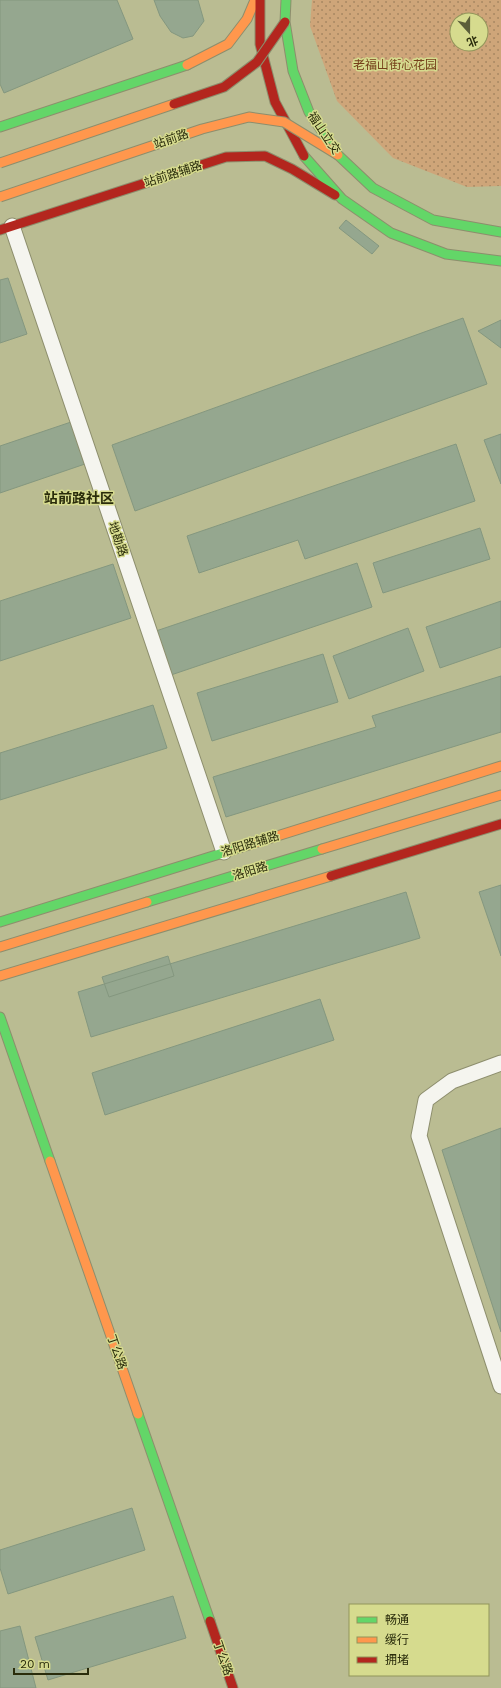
<svg xmlns="http://www.w3.org/2000/svg" width="501" height="1688" viewBox="0 0 501 1688" font-family="'Work Sans','Noto Sans SC',sans-serif">
<style>
.park{fill:url(#park-dots);fill-rule:evenodd}
.building{fill:#95a78f;stroke:#84977f}
.lines{fill:none;stroke-linecap:round;stroke-linejoin:round}
.lane-casing{stroke:#8d8e6d;stroke-width:17}
.fast-casing{stroke:#8d8e6d;stroke-width:11}
.slow-casing{stroke:#8d8e6d;stroke-width:11}
.jam-casing{stroke:#8d8e6d;stroke-width:11}
.lane{stroke:#f5f5ef;stroke-width:15}
.fast{stroke:#63d668;stroke-width:9}
.slow{stroke:#ff974d;stroke-width:9}
.jam{stroke:#b3261e;stroke-width:9}
.slow-bridge-casing{stroke:#8d8e6d;stroke-width:11;stroke-linecap:butt}
.jam-bridge-casing{stroke:#8d8e6d;stroke-width:11;stroke-linecap:butt}
.slow-bridge{stroke:#ff974d;stroke-width:9}
.jam-bridge{stroke:#b3261e;stroke-width:9}
.labels{text-anchor:middle;dominant-baseline:central;stroke-width:3;stroke-linejoin:round;paint-order:stroke}
.park-label{font-size:12px;fill:#753f1a;stroke:#d6db8e}
.street-label{font-size:12px;fill:#2a2c0b;stroke:#d6db8e}
.quarter-label{font-size:14px;font-weight:bold;fill:#2a2c0b;stroke:#d6db8e}
</style>
<defs>
<pattern id="park-dots" width="8" height="8" patternUnits="userSpaceOnUse"><rect width="8" height="8" fill="#cea579"/><path d="M2 2h.1M6 6h.1" fill="none" stroke="#a78761" stroke-width="1.8" stroke-linecap="round"/></pattern>
</defs>
<rect width="100%" height="100%" fill="#babc92"/>
<path class="park" d="M312,0H501V186L467,187L393,158L337,101L310,26ZM457,20H481V44H457Z"/>
<path class="building" d="M0,0H117L133,39L4,93L0,84Z
M154,0H198L204,21L193,36L183,38L171,32L160,16Z
M346,220L379,246L372,254L339,228Z
M8,278L27,334L0,343V280Z
M463,318L487,384L135,511L112,445Z
M501,320V348L478,331Z
M71,422L85,464L0,493V446Z
M501,434V484L484,440Z
M456,444L475,501L305,559L298,540L199,573L187,536Z
M480,528L490,559L383,593L373,563Z
M357,563L372,607L168,676L153,632Z
M113,564L131,618L0,661V601Z
M501,601V647L440,668L426,627Z
M408,628L424,671L349,699L333,656Z
M323,654L338,702L212,741L197,693Z
M501,676V732L226,817L213,777L376,727L372,716Z
M153,705L167,748L0,800V753Z
M501,885V956L479,892Z
M406,892L420,938L91,1037L78,992Z
M168,956L174,976L109,997L102,977Z
M320,999L334,1040L105,1115L92,1073Z
M501,1128V1332L442,1150Z
M132,1508L145,1550L8,1594L0,1568V1550Z
M173,1596L186,1638L48,1680L35,1637Z
M20,1626L36,1688H0V1631Z"/>
<g class="lines">
<defs>
<path id="lane" d="M12,226L224,852
M501,1063L452,1081L426,1100L419,1136L501,1386"/>
<path id="fast" d="M286,0L285,22L293,71L309,112L338,155L373,188L433,220L501,232
M0,127L187,65
M304,156L342,199L391,233L446,254L501,261
M147,902L322,849
M0,922L239,848
M0,1017L50,1161
M138,1414L210,1621"/>
<path id="slow" d="M187,65L228,44L247,19L255,0
M239,848L501,766
M322,849L501,795
M0,947L147,902
M0,976L331,876
M50,1161L138,1414"/>
<path id="jam" d="M260,0V44L275,102L304,156
M0,230L226,157L265,156L292,169L335,195
M331,876L501,824
M210,1621L233,1688"/>
</defs>
<use href="#lane" class="lane-casing"/>
<use href="#fast" class="fast-casing"/>
<use href="#slow" class="slow-casing"/>
<use href="#jam" class="jam-casing"/>
<use href="#lane" class="lane"/>
<use href="#fast" class="fast"/>
<use href="#slow" class="slow"/>
<use href="#jam" class="jam"/>
<defs>
<path id="slow-bridge" d="M0,163L174,104
M0,197L202,129L249,117L284,122L338,155"/>
<path id="jam-bridge" d="M174,104L224,87L257,62L285,22"/>
</defs>
<use href="#slow-bridge" class="slow-bridge-casing"/>
<use href="#jam-bridge" class="jam-bridge-casing"/>
<use href="#slow-bridge" class="slow-bridge"/>
<use href="#jam-bridge" class="jam-bridge"/>
</g>
<g class="labels">
<g class="park-label">
<text x="395" y="65">老福山街心花园</text>
</g>
<g class="street-label">
<text transform="translate(324 133) rotate(56)">福山立交</text>
<text transform="translate(171 139) rotate(-19)">站前路</text>
<text transform="translate(173 174) rotate(-18)">站前路辅路</text>
<text transform="translate(118 539) rotate(71)">地勘路</text>
<text transform="translate(250 844) rotate(-17)">洛阳路辅路</text>
<text transform="translate(250 871) rotate(-17)">洛阳路</text>
<text transform="translate(117 1352) rotate(71)">丁公路</text>
<text transform="translate(223 1658) rotate(71)">丁公路</text>
</g>
<g class="quarter-label">
<text x="79" y="498">站前路社区</text>
</g>
</g>
<rect x="349" y="1604" width="140" height="72" fill="#d6db8e" stroke="#91955a"/>
<rect x="357" y="1617" width="20" height="6" fill="#63d668" stroke="#91955a"/>
<text x="385" y="1624" font-size="12" fill="#2a2c0b">畅通</text>
<rect x="357" y="1637" width="20" height="6" fill="#ff974d" stroke="#91955a"/>
<text x="385" y="1644" font-size="12" fill="#2a2c0b">缓行</text>
<rect x="357" y="1657" width="20" height="6" fill="#b3261e" stroke="#91955a"/>
<text x="385" y="1664" font-size="12" fill="#2a2c0b">拥堵</text>
<g transform="translate(469 32) rotate(159)"><circle r="19" fill="#d6db8e" stroke="#91955a"/>
<path d="M0-3L7 15L0 10L-7 15Z" fill="#5c5e3a"/>
<text y="-6" font-size="11" font-weight="bold" text-anchor="middle" fill="#2a2c0b">北</text>
</g>
<path d="M14 1668v6h74v-6" fill="none" stroke="#2a2c0b" stroke-width="2"/>
<text x="20" y="1668" font-size="12" fill="#2a2c0b" stroke="#d6db8e" stroke-width="3" paint-order="stroke">20 m</text>
</svg>
